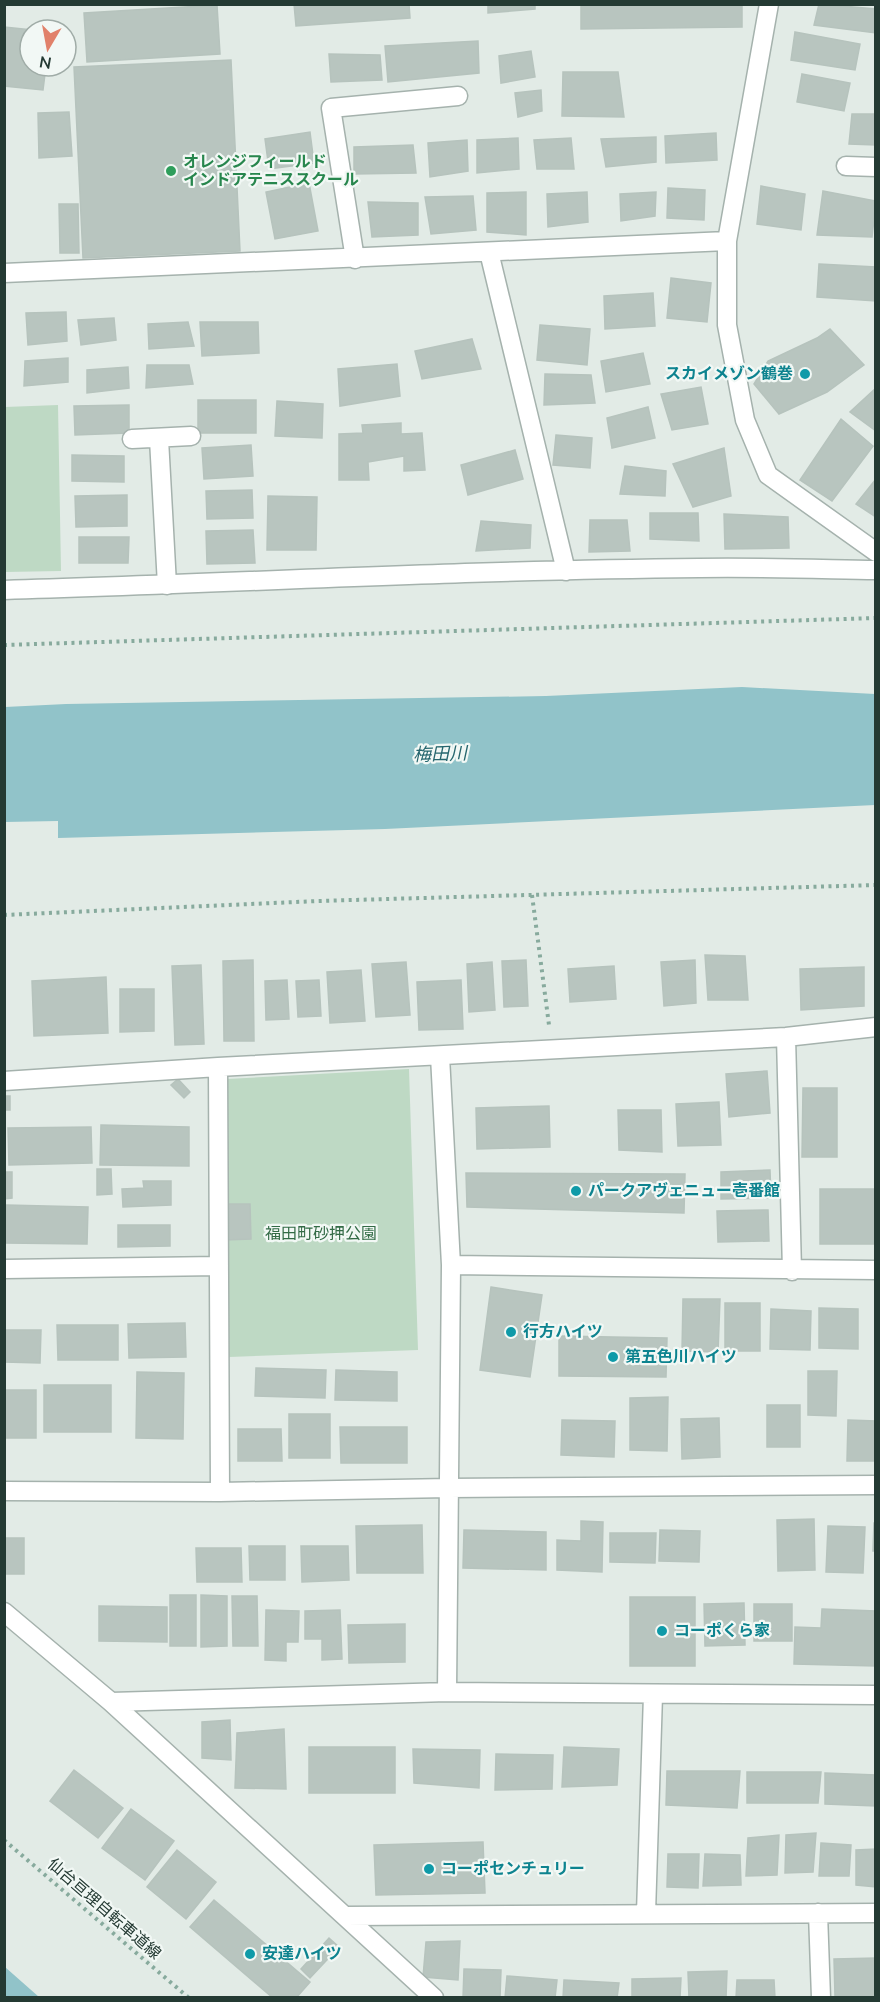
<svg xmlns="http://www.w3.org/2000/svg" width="880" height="2002" viewBox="0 0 880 2002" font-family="'Nunito Sans','Noto Sans JP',sans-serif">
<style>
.green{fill:#bed9c4}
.water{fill:#91c3c9}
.building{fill:#b8c5bf;stroke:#b6c3bd;stroke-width:1.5}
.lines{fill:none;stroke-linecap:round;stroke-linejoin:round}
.lane-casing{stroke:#a5b2ad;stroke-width:21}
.street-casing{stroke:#a5b2ad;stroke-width:21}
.path{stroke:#87aa9d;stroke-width:4;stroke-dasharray:3 4.5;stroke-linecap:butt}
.lane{stroke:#fff;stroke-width:18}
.street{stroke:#fff;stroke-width:18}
.leisure-dot{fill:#2e9e5b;stroke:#f2f8f5;stroke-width:2}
.culture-dot{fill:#0f9aa8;stroke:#f2f8f5;stroke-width:2}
.labels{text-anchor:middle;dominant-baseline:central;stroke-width:4.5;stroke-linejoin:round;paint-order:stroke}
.leisure-label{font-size:16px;font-weight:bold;fill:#27864d;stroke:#f2f8f5;text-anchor:start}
.culture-label{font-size:16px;font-weight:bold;fill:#0d838f;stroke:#f2f8f5;text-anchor:start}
.park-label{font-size:16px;fill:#336b46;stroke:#f2f8f5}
.street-label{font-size:16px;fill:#243a33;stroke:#f2f8f5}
.water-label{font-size:18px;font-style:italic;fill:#26666e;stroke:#f2f8f5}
</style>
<rect width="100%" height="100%" fill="#e2ebe6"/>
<path class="green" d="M58,405L61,571L5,572V407Z
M409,1069L418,1350L229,1357L227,1079Z"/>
<path class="water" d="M742,687L875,694V805L385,829L58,838V821L5,822V707L66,704L546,696Z
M5,1967L39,1997H5Z"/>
<path class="building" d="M294,4H409L410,18L296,26Z
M488,4H535V9L488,13Z
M581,4H742V27L581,29Z
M819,4L876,9V33L814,25Z
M217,5L220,54L87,62L84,13Z
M4,27L33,30H30V66H46L43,90L4,86Z
M795,32L860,44L855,70L791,60Z
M478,41L479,73L388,82L385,46Z
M531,51L535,77L501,83L499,56Z
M329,54L380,55L382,80L331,82Z
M231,60L240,251L83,258L74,67Z
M563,72H618L624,117L562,116Z
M802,74L850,83L844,111L797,102Z
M541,90L542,111L518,117L515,93Z
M69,112L72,156L39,158L38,113Z
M852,114H876V145L849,144Z
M310,132L314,163L269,169L265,139Z
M716,133L717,160L666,163L665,136Z
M656,137V162L606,167L601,139Z
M518,138L519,169L477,173V140Z
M571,138L574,169H537L534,140Z
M467,140L468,171L430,177L428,143Z
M413,145L416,173L354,174V147Z
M309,183L318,231L275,239L266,192Z
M761,186L805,194L801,230L757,224Z
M668,188L705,190L704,220L667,218Z
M823,191L876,201L872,237L817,235Z
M526,192V235L487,232V193Z
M587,192L588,222L548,227L547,194Z
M656,192L655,216L621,221L620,194Z
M473,196L476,230L431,234L425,197Z
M368,202L418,203V235L372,237Z
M59,204H78L79,253H60Z
M819,264L876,267V301L817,297Z
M671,278L711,283L707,322L667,318Z
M653,293L655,326L605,329L604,296Z
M66,312L67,341L28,345L26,313Z
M114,318L116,340L81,345L78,320Z
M188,322L194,346L149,349L148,324Z
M200,322H258L259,353L202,356Z
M540,325L590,329L587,365L537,360Z
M830,329L864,365L827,392L779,414L754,384L768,361L817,338Z
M472,339L481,369L422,379L415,351Z
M643,353L650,384L606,392L601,361Z
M68,358V382L24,386L25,361Z
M397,364L400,396L340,406L338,369Z
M147,365H189L193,384L146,388Z
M128,367L129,388L87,393V370Z
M545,374L591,375L595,403L544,405Z
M701,387L708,424L672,430L661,394Z
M876,388V431L850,412Z
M198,400H256V433H198Z
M277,401L323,404L322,438L275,436Z
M129,405V433L75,435L74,406Z
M648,407L655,438L612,448L607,418Z
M841,419L873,446L832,501L800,480Z
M401,423V434L422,433L425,470L404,471V456L368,462L369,480H339V434L363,433L362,425Z
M556,435L592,438L590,468L553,465Z
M251,445L253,476L204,479L202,448Z
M724,448L731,496L693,507L673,464Z
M515,450L523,479L468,495L461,465Z
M72,455L124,456V482L72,481Z
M625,466L666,471L665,496L620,494Z
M876,479V517L856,504Z
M252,490L253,518L207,519L206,491Z
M127,495V526L76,527L75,496Z
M268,496L317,497L316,550H267Z
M650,513H698L699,541L650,539Z
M724,514L788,517L789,548L725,549Z
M590,520H627L630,551L589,552Z
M481,521L531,525L530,548L476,551Z
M253,530L255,563L207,564L206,531Z
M79,537H129L128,563H79Z
M705,955L745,956L748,1000H708Z
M253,960L254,1041H224L223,961Z
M526,960L528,1006L504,1007L502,961Z
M695,960L696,1003L664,1006L661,962Z
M406,962L410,1015L376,1017L372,964Z
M492,962L495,1010L469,1012L467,964Z
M201,965L204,1044L175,1045L172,966Z
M614,966L616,999L570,1002L568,969Z
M864,967V1006L801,1010L800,969Z
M361,970L365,1021L330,1023L327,972Z
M106,977L108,1033L34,1036L32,981Z
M287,980L289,1019L266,1020L265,981Z
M319,980L321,1016L298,1017L296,981Z
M461,980L463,1029L419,1030L417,982Z
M120,989H154V1031L120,1032Z
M767,1071L770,1113L729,1117L726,1074Z
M178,1079L190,1092L184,1098L171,1085Z
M803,1088H837V1157H802Z
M4,1096H10V1110H4Z
M719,1102L721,1145L678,1146L676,1104Z
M549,1106L550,1147L477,1149L476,1108Z
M618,1110H661L662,1152L619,1150Z
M101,1125L189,1127V1166L100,1165Z
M91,1127L92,1163L9,1165L8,1128Z
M97,1169H111L112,1194L97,1195Z
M770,1170L771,1198L721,1199V1172Z
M4,1172H12V1198L4,1199Z
M466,1173L685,1174L684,1213L467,1207Z
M143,1181H171V1205L123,1207L122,1189L144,1188Z
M820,1189H876V1244H820Z
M224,1204H250L251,1239L225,1240Z
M6,1205L88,1207L87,1244L5,1243Z
M768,1210L769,1241L718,1242L717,1211Z
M118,1225H170V1246L118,1247Z
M491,1287L542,1295L530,1377L480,1370Z
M683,1299H720L718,1352L682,1351Z
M725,1303H760V1351H725Z
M819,1308L858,1309V1349L819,1348Z
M771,1309L811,1311L810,1350L770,1349Z
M185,1323L186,1357L129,1358L128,1324Z
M57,1325H118V1360H58Z
M4,1330H41L40,1363L4,1362Z
M559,1336L667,1338L666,1377L559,1376Z
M256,1368L326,1370L325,1398L255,1396Z
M336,1370L397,1372V1401L335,1400Z
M808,1371H837L836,1416L808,1415Z
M137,1372L184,1373L183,1439L136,1438Z
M44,1385H111V1432H44Z
M4,1390H36V1438H4Z
M668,1397L667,1451L630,1450V1398Z
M767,1405H800V1447H767Z
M289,1414H330V1458H289Z
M719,1418L720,1457L682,1459L681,1419Z
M562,1420L615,1421L614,1457L561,1455Z
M848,1420L876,1421V1461H847Z
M340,1427H407V1463H341Z
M238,1429H281L282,1461H238Z
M814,1519L815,1570L778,1571L777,1520Z
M581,1521L603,1522L602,1572L557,1570V1540L581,1541Z
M874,1523H876V1551H873Z
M422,1525L423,1573H357L356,1526Z
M828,1526L865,1527L863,1573L826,1572Z
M464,1530L546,1532V1570L463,1568Z
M660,1530L700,1531L699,1562L659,1561Z
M610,1533H656L655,1563L610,1562Z
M4,1538H24V1574H4Z
M249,1546H285V1580H250Z
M301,1546H348L349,1580L302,1582Z
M196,1548H241L242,1582H197Z
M170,1595H196V1646H170Z
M201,1595L227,1596V1646L201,1647Z
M232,1596H257L258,1646H233Z
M630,1597H695V1666H630Z
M744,1603L745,1645L705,1646L704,1604Z
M754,1604H792V1641H754Z
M99,1606L167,1607V1642L99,1641Z
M822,1609L876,1611V1666L794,1664L795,1627L821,1628Z
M266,1610L299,1611L298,1642H286V1661L265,1660Z
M340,1610L342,1659L322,1660V1639H305V1611Z
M405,1624V1662L349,1663L348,1625Z
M230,1720L231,1760L202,1758V1722Z
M284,1729L286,1789L235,1788L237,1733Z
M309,1747H395V1793H309Z
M564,1747L619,1749L617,1785L562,1787Z
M413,1749L480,1750L479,1788L414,1783Z
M496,1754L553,1755L552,1789L495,1790Z
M74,1770L123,1808L98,1838L50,1801Z
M667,1771H740L737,1808L666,1805Z
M747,1772H821L818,1803H747Z
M825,1773L876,1775V1806L825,1804Z
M131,1809L174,1841L145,1880L102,1848Z
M816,1833L813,1872L785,1873L786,1835Z
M779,1835L777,1875L746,1876L748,1838Z
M483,1842L485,1893L376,1895L374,1845Z
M821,1843L851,1845L849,1876H819Z
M876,1849V1887L856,1885V1850Z
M177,1850L216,1882L186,1919L147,1887Z
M668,1854H699L698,1888L667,1887Z
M705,1854L740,1855L741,1885L703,1886Z
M214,1900L310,1982L296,1998H273L190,1927Z
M329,1938L339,1947L310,1978L301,1969Z
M460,1941L458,1980L423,1977L426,1942Z
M876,1958V1997L835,1996L834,1959Z
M464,1969L501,1970L500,1998H463Z
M727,1971L726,1998H689L688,1972Z
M507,1976L557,1980L555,1998H505Z
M681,1978L680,1998H632V1979Z
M564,1980L619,1983L617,1998H563Z
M737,1980H774L775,1998H736Z"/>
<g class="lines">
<defs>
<path id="lane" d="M846,166L876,167
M132,439L191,436
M159,439L167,585"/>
<path id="street" d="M769,4L727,241V325L745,420L768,475L876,552
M489,252L566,571
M355,259L331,108L458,96
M4,273L727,241
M4,590C236,583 467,570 699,568C757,567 817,569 876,570
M786,1037L792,1271
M440,1056L451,1265L447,1692
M218,1067L220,1492
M4,1081L218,1067L786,1037L876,1027
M451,1265L876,1270
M4,1269L219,1266
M4,1491L220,1492L449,1488L876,1485
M4,1612L111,1702L434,1998
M111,1702L447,1692L876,1695
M646,1913L653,1695
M818,1913L821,1998
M345,1916L876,1913"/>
</defs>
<use href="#lane" class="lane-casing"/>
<use href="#street" class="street-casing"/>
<path class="path" d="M4,645L876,618
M532,895L549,1025
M4,915L318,901L876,885
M4,1840L189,1998"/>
<use href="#lane" class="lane"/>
<use href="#street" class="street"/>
</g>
<circle class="leisure-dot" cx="171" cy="171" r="6"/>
<g class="culture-dot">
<circle cx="805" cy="374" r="6"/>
<circle cx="576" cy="1191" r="6"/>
<circle cx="511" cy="1332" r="6"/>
<circle cx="613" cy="1357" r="6"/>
<circle cx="662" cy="1631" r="6"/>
<circle cx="429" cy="1869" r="6"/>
<circle cx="250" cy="1954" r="6"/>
</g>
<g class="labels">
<g class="leisure-label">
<text x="183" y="162">オレンジフィールド<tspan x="183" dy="18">インドアテニススクール</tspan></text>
</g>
<g class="culture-label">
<text x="793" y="374" text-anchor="end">スカイメゾン鶴巻</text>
<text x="588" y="1191">パークアヴェニュー壱番館</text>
<text x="523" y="1332">行方ハイツ</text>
<text x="625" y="1357">第五色川ハイツ</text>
<text x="674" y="1631">コーポくら家</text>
<text x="441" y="1869">コーポセンチュリー</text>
<text x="262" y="1954">安達ハイツ</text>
</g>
<g class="park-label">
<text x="321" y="1234">福田町砂押公園</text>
</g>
<g class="street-label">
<text transform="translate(104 1909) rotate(41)">仙台亘理自転車道線</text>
</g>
<g class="water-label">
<text transform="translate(440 754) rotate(-2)">梅田川</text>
</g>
</g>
<rect width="880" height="2002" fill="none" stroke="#243a33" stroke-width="12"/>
<g transform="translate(48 48) rotate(190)"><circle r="28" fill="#f2f8f5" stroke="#a0aca7" stroke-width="1.5"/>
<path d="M0-4.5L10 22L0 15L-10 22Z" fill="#e1816a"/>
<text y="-9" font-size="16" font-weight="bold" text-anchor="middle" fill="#243a33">N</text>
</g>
</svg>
